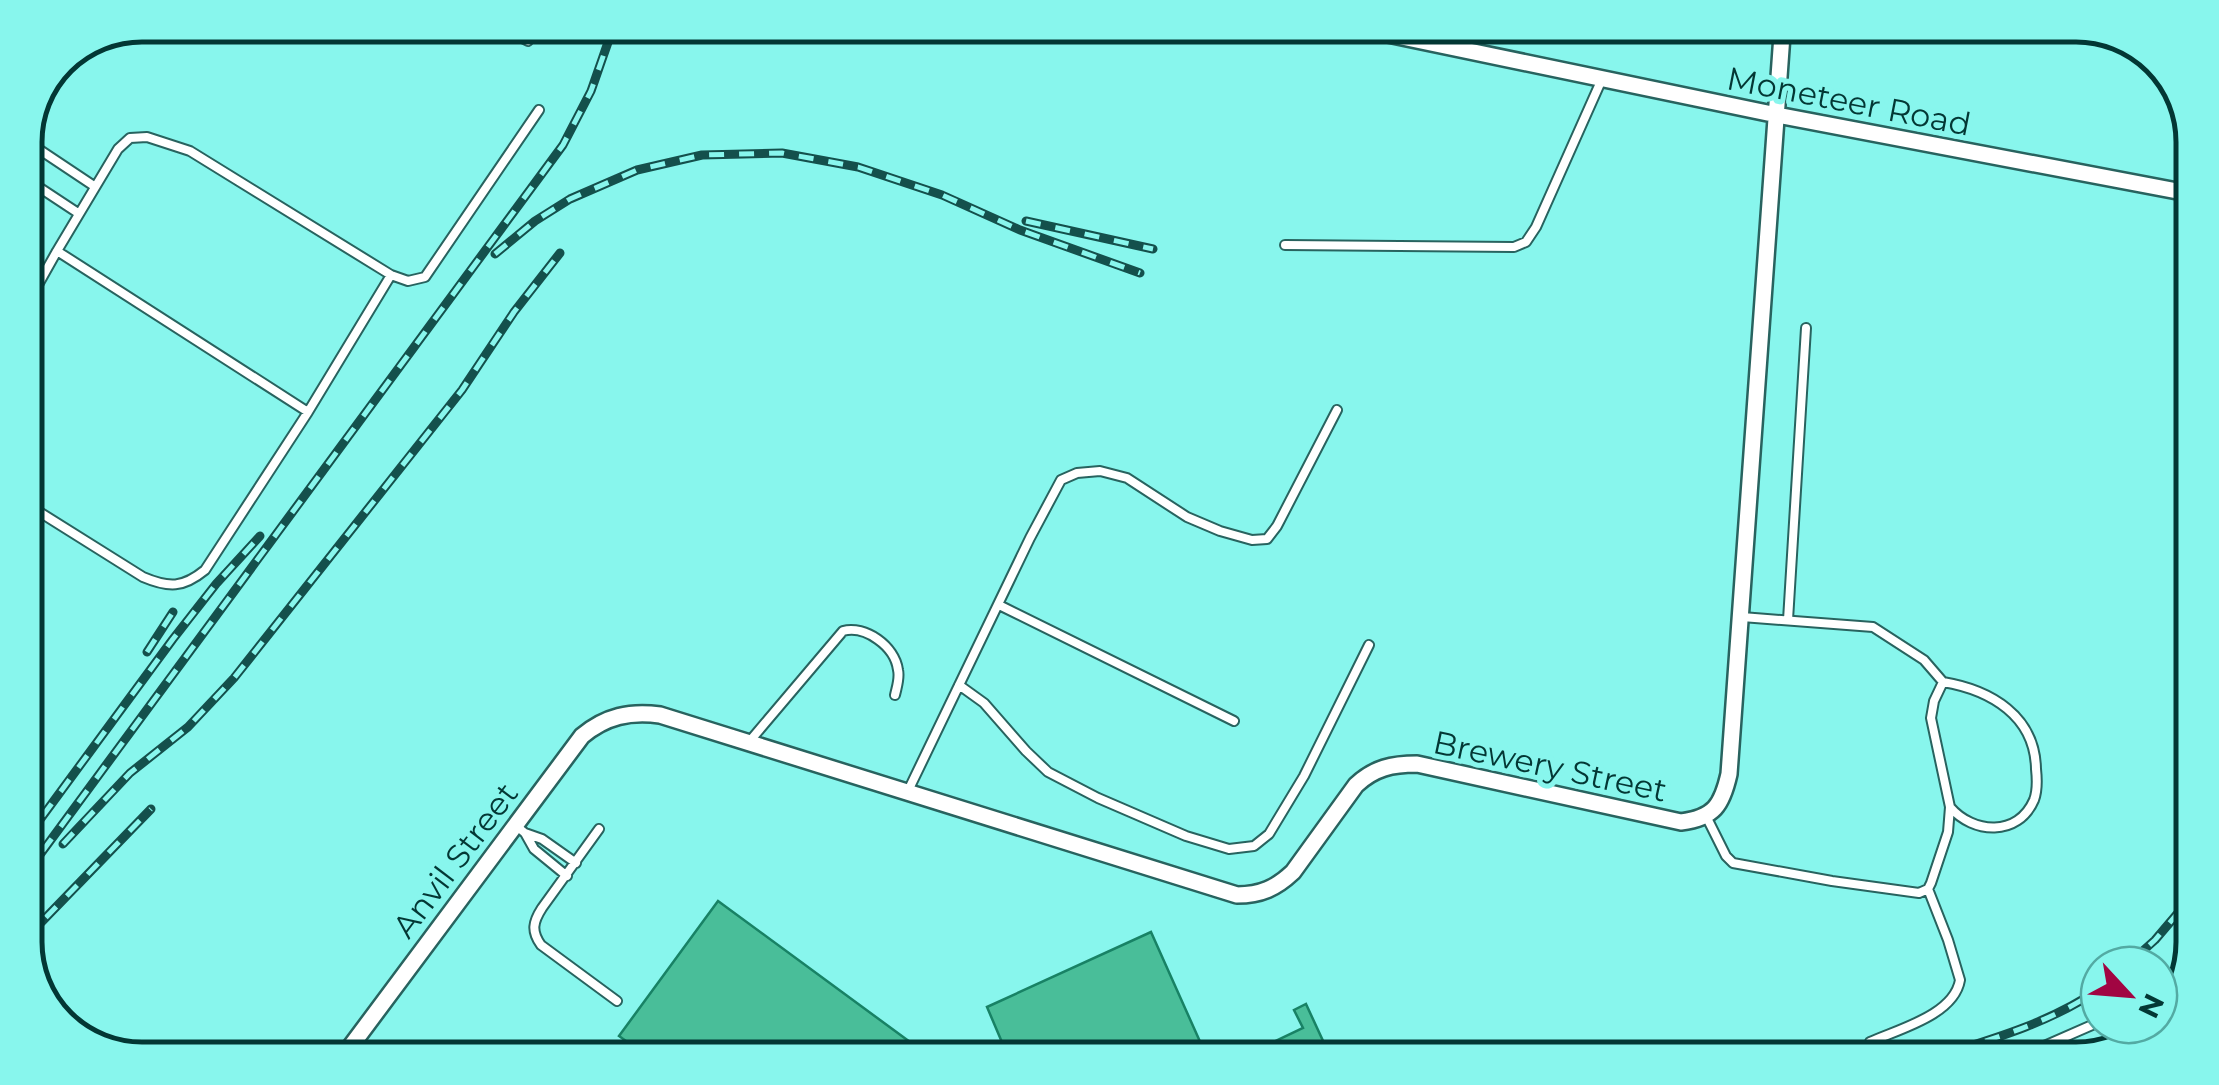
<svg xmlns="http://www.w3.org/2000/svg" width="2219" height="1085" viewBox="0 0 2219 1085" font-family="Montserrat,sans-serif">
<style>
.building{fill:#49be99;stroke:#188265;stroke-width:2.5}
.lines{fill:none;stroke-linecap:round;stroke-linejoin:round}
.service-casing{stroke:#28635f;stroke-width:12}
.minor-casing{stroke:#28635f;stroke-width:20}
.service{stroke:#fff;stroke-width:8}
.minor{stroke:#fff;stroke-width:15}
.rail-casing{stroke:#14504c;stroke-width:9}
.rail{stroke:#88f6ed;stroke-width:5;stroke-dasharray:15;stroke-linecap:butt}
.labels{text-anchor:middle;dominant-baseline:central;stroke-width:10;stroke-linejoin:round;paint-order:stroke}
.street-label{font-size:32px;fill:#033734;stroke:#88f6ed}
.rim{fill:none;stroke:#033734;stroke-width:5}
</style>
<rect width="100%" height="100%" fill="#88f6ed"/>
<path class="building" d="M718,901L925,1053L640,1051L619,1036Z
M1151,932L1206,1055L1007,1054L987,1007Z
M1306,1004L1330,1056L1246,1055L1303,1028L1294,1010Z"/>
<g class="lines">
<defs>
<path id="service" d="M501,27L528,41
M25,140L94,186
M25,178L78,213
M1285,245L1514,247L1526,242L1536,227L1602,79
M30,299L57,251
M308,412L57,251L118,149L130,138L147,137L190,151L391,275L408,281L425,277L539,110
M25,503L143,577C169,588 183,588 205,570L308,412L391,275
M999,605L1234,721
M1742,617L1873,627L1924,660L1943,682C1991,690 2035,716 2036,769C2037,778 2037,792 2034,800C2018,837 1973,834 1950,807L1931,718L1934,701L1943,682
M1788,620L1806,328
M959,685L984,703L1026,751L1048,772L1098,798L1186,836L1229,849L1254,846L1269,834L1304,776L1369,645
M749,742L843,631C865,625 895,646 898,670C900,678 897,686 895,695
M907,793L1030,538L1061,480L1077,473L1100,471L1127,478L1187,517L1220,531L1252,540L1267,539L1277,526L1337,410
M1706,816L1726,856L1733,863L1832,881L1919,893L1928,889L1931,883L1948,832L1950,807
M515,825L525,833L534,849L567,876
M599,829L542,908C533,922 531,931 541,945L617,1001
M525,833L542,839L576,863
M2159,994L2182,982
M1870,1042C1899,1029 1954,1015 1960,980L1948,940L1928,889
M2012,1060L2099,1022"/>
<path id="minor" d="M1378,32L1777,115L2193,194
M348,1050L582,736C606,716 630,711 660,715L1237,895C1261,895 1276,888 1293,872L1356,785C1374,768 1392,764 1417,764L1681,822C1714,818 1722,805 1729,774L1782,35"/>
</defs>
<use href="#service" class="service-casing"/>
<use href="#minor" class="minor-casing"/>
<use href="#service" class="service"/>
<use href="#minor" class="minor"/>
<defs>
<path id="rail" d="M1026,221L1153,249
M495,254L535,221L570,199L637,170L702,155L782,153L858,167L942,195L1020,230L1140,273
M147,652L173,612
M25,840L173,639L216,584L260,536
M63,844L130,773L188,727L234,678L462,390L514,312L560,253
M25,875L563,145L591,91L613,28
M25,939L151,809
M2127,965L2155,940L2183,907
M1928,1059C1986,1041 2049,1024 2099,989"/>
</defs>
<use href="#rail" class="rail-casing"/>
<use href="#rail" class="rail"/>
</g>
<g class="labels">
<g class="street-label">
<text transform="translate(1849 101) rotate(11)">Moneteer Road</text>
<text transform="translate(1550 766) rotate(12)">Brewery Street</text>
<text transform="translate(455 860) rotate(-53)">Anvil Street</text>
</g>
</g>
<path d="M0 0H2219V1085H0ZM142 42H2076A100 100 0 0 1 2176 142V942A100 100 0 0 1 2076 1042H142A100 100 0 0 1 42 942V142A100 100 0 0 1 142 42Z" fill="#88f6ed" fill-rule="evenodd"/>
<path class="rim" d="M142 42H2076A100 100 0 0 1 2176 142V942A100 100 0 0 1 2076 1042H142A100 100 0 0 1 42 942V142A100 100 0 0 1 142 42Z"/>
<g transform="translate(2129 995) rotate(116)"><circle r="48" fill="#88f6ed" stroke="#53aaa3" stroke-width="2.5"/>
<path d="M0-8L18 38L0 25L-18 38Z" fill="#a10542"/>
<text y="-15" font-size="28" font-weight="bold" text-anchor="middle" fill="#033734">N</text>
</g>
</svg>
